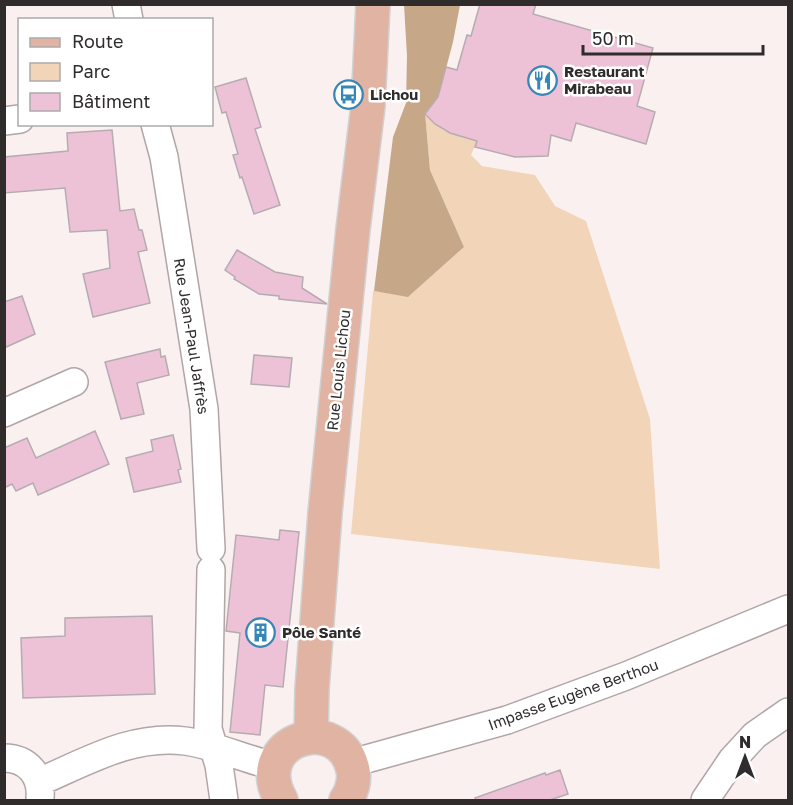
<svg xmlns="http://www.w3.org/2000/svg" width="793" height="805" viewBox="0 0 793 805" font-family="'Golos Text',sans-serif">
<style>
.green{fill:#f2d5b8}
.forest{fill:#c6a888}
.building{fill:#edc2d7;stroke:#b5acb1;stroke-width:1.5}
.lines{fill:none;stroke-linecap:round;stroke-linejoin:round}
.minor-casing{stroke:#b0a6a6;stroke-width:30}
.major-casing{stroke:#d1d1d1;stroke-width:36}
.minor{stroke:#fff;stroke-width:27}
.major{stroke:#e0b3a3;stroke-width:33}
.labels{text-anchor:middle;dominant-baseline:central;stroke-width:5;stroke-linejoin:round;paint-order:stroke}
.poi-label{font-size:15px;font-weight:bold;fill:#302c2c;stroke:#fff;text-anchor:start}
.street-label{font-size:15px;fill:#302c2c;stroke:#fff}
</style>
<rect width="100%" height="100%" fill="#fbf0f0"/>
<path class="green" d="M425,113L443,130L477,141L471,155L482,166L535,175L555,206L586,221L650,419L660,569L351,534L373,291L409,296L464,247L430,170Z"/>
<path class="forest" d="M404,5H460L453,42L440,91L442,92L425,113L430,170L464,247L408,297L374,291L393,137L406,103L407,56Z"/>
<path class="building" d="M480,4H536L533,14L653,48L637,106L655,112L646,144L576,123L571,141L551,135L548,156L515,157L475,147L477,141L450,133L435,124L425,114L438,97L446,67L457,70L467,35L471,36Z
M246,78L261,127L255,129L280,205L254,214L242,177L240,178L233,155L238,154L226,112L222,113L215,87Z
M112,130L120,211L134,209L139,230H142L147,250L138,252L150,303L93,317L83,274L110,268L107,230L70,232L65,188L4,193V157L68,151L67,133Z
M237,250L275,272L303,277L302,288L327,304L279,299V296L259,294L234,279L235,277L225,270Z
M22,296L35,334L4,348V302Z
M160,349L161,357L165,356L169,375L137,383L144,414L121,419L105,362Z
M254,355L292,358L289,387L251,384Z
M95,431L109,464L38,495L33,483L16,491L12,484L4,488V448L27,438L36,458Z
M173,435L181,469L178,470L181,482L134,492L126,458L153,451L151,440Z
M280,530L299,532L283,687L265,685L260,735L230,732L240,633L226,631L236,535L279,540Z
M152,616L155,694L23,698L21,638L65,636V618Z
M560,770L568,794L547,801H476L475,798L545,773L546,775Z"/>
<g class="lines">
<defs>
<path id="minor" d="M126,4L129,20
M4,121L20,119
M155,124L164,157L204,409L211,549
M4,413L74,382
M211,570L208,729L219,765L224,800
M4,758C28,758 42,776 40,798
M352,763L507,720L626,676L788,609
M39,782C86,762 132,734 185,741C214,745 245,759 274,766
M705,800L732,760L755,735L788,712"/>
<path id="major" d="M311,737L312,689L325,513L353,229L368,106L373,4
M281,800C247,740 340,710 353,770C355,780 352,792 346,800"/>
</defs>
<use href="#minor" class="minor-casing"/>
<use href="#major" class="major-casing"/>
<use href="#minor" class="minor"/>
<use href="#major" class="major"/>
</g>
<defs>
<symbol id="restaurant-ring" viewBox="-11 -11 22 22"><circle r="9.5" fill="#fff" stroke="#3587b8" stroke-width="1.5"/><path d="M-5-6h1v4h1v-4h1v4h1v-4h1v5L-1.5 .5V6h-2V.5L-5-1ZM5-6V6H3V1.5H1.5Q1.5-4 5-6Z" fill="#3587b8"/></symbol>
<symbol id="bus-ring" viewBox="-11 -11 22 22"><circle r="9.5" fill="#fff" stroke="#3587b8" stroke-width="1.5"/><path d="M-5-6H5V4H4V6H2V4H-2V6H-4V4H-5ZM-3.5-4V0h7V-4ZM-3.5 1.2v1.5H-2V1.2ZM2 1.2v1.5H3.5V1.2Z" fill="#3587b8"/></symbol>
<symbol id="building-ring" viewBox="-11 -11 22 22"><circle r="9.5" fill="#fff" stroke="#3587b8" stroke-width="1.5"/><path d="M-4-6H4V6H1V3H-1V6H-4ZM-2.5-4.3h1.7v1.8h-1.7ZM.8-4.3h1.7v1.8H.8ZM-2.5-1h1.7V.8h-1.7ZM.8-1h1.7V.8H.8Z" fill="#3587b8"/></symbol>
</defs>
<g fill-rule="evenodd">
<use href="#restaurant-ring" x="526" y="64" width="33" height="33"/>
<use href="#bus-ring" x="332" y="78" width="33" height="33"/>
<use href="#building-ring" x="244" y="616" width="33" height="33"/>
</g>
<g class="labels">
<g class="poi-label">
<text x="564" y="71">Restaurant<tspan x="564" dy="17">Mirabeau</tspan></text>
<text x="370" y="94">Lichou</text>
<text x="282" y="632">Pôle Santé</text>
</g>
<g class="street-label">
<text transform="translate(192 336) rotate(81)">Rue Jean-Paul Jaffrès</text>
<text transform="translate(338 370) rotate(-84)">Rue Louis Lichou</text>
<text transform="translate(573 694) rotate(-20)">Impasse Eugène Berthou</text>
</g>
</g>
<rect width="793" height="805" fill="none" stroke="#302c2c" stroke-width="12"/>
<rect x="18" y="18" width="195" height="108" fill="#ffffff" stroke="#acabab" stroke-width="1.5"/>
<rect x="30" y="38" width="30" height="9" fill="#e0b3a3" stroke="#acabab" stroke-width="1.5"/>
<text x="72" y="48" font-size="18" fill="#302c2c">Route</text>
<rect x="30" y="63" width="30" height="18" fill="#f2d5b8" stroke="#acabab" stroke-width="1.5"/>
<text x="72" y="78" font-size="18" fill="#302c2c">Parc</text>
<rect x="30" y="93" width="30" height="18" fill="#edc2d7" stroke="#acabab" stroke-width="1.5"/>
<text x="72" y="108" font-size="18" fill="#302c2c">Bâtiment</text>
<g transform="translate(745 757)" stroke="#ffffff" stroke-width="4.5" paint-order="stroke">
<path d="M0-4.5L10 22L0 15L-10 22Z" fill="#302c2c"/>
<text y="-9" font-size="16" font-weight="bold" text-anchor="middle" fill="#302c2c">N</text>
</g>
<path d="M583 45v9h180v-9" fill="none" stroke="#302c2c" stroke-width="3"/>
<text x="592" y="45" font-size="18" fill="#302c2c" stroke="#ffffff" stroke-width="4.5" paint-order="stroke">50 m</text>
</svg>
